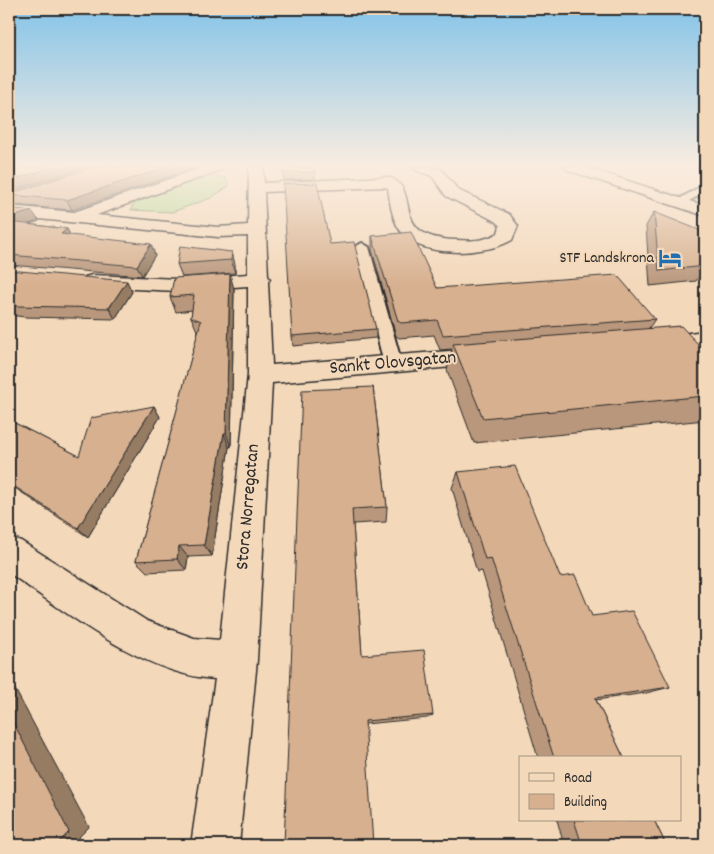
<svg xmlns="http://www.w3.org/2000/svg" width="714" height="854" viewBox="0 0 714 854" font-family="Dekko,sans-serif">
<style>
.green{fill:#b3d995;stroke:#6f8260}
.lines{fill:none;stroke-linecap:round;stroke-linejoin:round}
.lane-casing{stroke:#2b2b2b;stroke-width:4}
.street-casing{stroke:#2b2b2b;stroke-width:3}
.lane{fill:#f3d8ba;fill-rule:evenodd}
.street{fill:#f3d8ba;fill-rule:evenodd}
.wall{fill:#b9977b;stroke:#2b2b2b}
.shaded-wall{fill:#967b64;stroke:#2b2b2b}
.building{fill:#d7b08f;stroke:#2b2b2b}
.labels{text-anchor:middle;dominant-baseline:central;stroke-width:4;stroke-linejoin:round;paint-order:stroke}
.far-poi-label{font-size:16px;fill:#2b2b2b;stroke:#f3d8ba;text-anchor:end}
.street-label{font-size:19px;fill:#2b2b2b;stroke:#f3d8ba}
</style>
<rect width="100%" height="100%" fill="#f3d8ba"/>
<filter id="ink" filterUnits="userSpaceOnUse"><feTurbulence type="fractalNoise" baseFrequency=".02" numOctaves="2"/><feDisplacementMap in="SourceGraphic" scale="10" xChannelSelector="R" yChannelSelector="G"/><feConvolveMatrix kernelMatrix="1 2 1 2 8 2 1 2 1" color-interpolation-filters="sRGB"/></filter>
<g filter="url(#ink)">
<path class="green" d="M205,176L225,177L229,186L211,198L172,212L131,210L133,204Z"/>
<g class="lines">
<defs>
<path id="lane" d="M705,184V192L680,206L674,202Z
M362,243L369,247L402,364L399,368L393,370L387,368L384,364L355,247Z"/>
<path id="street" d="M204,167H223L221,170L97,215L218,227L248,225L249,167H263L264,183L387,177C425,187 385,238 456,240C471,241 485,241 498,233L500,226L497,222L446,196L432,176L415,170L413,167H432L442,170L458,190L509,214L518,226L512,240C487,255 422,259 402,233C392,221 390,203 388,188L384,187L264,192L268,276L270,279L268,282L272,365L487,348L495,350L499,356L495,362L487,364L272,383L257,660L239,845H191L215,679C144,675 66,612 9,573V537L21,541L147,621L194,638L220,640L248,375V286L177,291L92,287L85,285L82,281L85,277L92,275L177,279L248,274V236L218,237L9,216V206L74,212Z
M565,167H585L705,206V216L567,170Z
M705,331V347L657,351L649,348L645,343L649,338Z"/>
</defs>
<use href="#lane" class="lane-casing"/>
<use href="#street" class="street-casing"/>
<use href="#lane" class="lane"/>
<use href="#street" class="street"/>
</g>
<path class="wall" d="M93,167L72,210L13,205L9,197V194Z
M315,172V179L284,180L283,173Z
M9,208L39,221L28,224L67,229L70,235L155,255L142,276L9,265Z
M654,212L705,259V268L696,281L650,286L646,226Z
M372,236L437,288L655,319L649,328L698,344H705V420L474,443L447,370L452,349L440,350L434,335L399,338L396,336L372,250Z
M330,244L376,329V338L293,346L292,336Z
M232,252L235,265V273L182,277L177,264Z
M9,270L132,292L115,319L25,317L9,315Z
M234,289L231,447H229L212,556L188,557L186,570L147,572L136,561L198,333L191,317L192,310L176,312L170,297Z
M373,387L387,507L386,522L353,524L362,655L433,715L427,718L365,724L284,845Z
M154,406L160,417L88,537L9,484V420L79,456Z
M458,472L560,577L592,616L670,687L646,693L596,700L624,758H538L482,571L477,572L452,488Z
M705,689V700L700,690Z
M557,820H654L666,845H564Z"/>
<path class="shaded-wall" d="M53,167H87L9,192V181Z
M167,167H198L72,210L67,200Z
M32,211L39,221L9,230V218Z
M67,229L73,240L61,234Z
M151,244L155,255L142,276L137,266Z
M232,252L235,265V273L231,260Z
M230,274L234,289L231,447L226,433Z
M127,281L132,292L115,319L109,308Z
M154,406L160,417L88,537L78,528Z
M224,433L229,447L212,556L204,545Z
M179,546L188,557L186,570L177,559Z
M9,678L89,827L71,845H56L9,714Z"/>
<path class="building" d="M9,167H53L9,181Z
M93,167H167L67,200L9,195V194Z
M282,167H314L315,172L283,173Z
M317,183L330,244L354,242L376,329L292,336L283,184Z
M9,208L32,211L9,218Z
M654,212L699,230L705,259V266L659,271Z
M9,222L67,229L61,234L151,244L137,266L9,255Z
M411,232L437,288L617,275L655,319L443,335L437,320L401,323L398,321L372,236Z
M180,246L232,252L231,260L177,264Z
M9,270L127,281L109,308L17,306L9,305Z
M230,274L226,433H224L204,545L179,546L177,559L136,561L201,321L191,317L194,295L170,297L174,278Z
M681,326L698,344H705V396L483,418L453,344Z
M373,387L387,507L352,509L362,655L424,650L433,715L365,721L373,845H284L302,390Z
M154,406L78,528L9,483V420L79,456L91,418Z
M515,466L560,577L575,575L592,616L632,611L670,687L595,698L624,758H554L491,558L485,559L458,472Z
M9,714L69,832L56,845H9Z
M574,820H654L666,845H582Z"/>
</g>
<linearGradient id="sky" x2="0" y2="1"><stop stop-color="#83c3e9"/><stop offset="0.58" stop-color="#faede0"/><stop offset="1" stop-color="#faede0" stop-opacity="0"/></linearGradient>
<rect width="714" height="286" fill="url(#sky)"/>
<defs>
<symbol id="hotel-bare" viewBox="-9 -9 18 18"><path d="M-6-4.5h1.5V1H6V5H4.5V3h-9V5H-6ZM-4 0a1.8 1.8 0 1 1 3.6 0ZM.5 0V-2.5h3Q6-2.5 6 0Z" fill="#1f6fb2" stroke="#f3d8ba" stroke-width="2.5" paint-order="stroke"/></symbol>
</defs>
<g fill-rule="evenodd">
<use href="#hotel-bare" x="654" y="242" width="32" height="32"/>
</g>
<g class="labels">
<g class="far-poi-label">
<text x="654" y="258">STF Landskrona</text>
</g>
<g class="street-label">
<text transform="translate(393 364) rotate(-5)">Sankt Olovsgatan</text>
<text transform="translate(249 507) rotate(-85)">Stora Norregatan</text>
</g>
</g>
<rect width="714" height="854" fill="none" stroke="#f3d8ba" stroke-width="30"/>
<rect x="15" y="15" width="684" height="824" fill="none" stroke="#2b2b2b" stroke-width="2" filter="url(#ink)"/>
<rect x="519" y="756" width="162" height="65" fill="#f3d8ba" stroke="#a39381"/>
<rect x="529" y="773" width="25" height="8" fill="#f3d8ba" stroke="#a39381"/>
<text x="564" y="782" font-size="15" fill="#2b2b2b">Road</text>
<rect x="529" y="794" width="25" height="15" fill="#d7b08f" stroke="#a39381"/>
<text x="564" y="806" font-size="15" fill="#2b2b2b">Building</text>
</svg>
